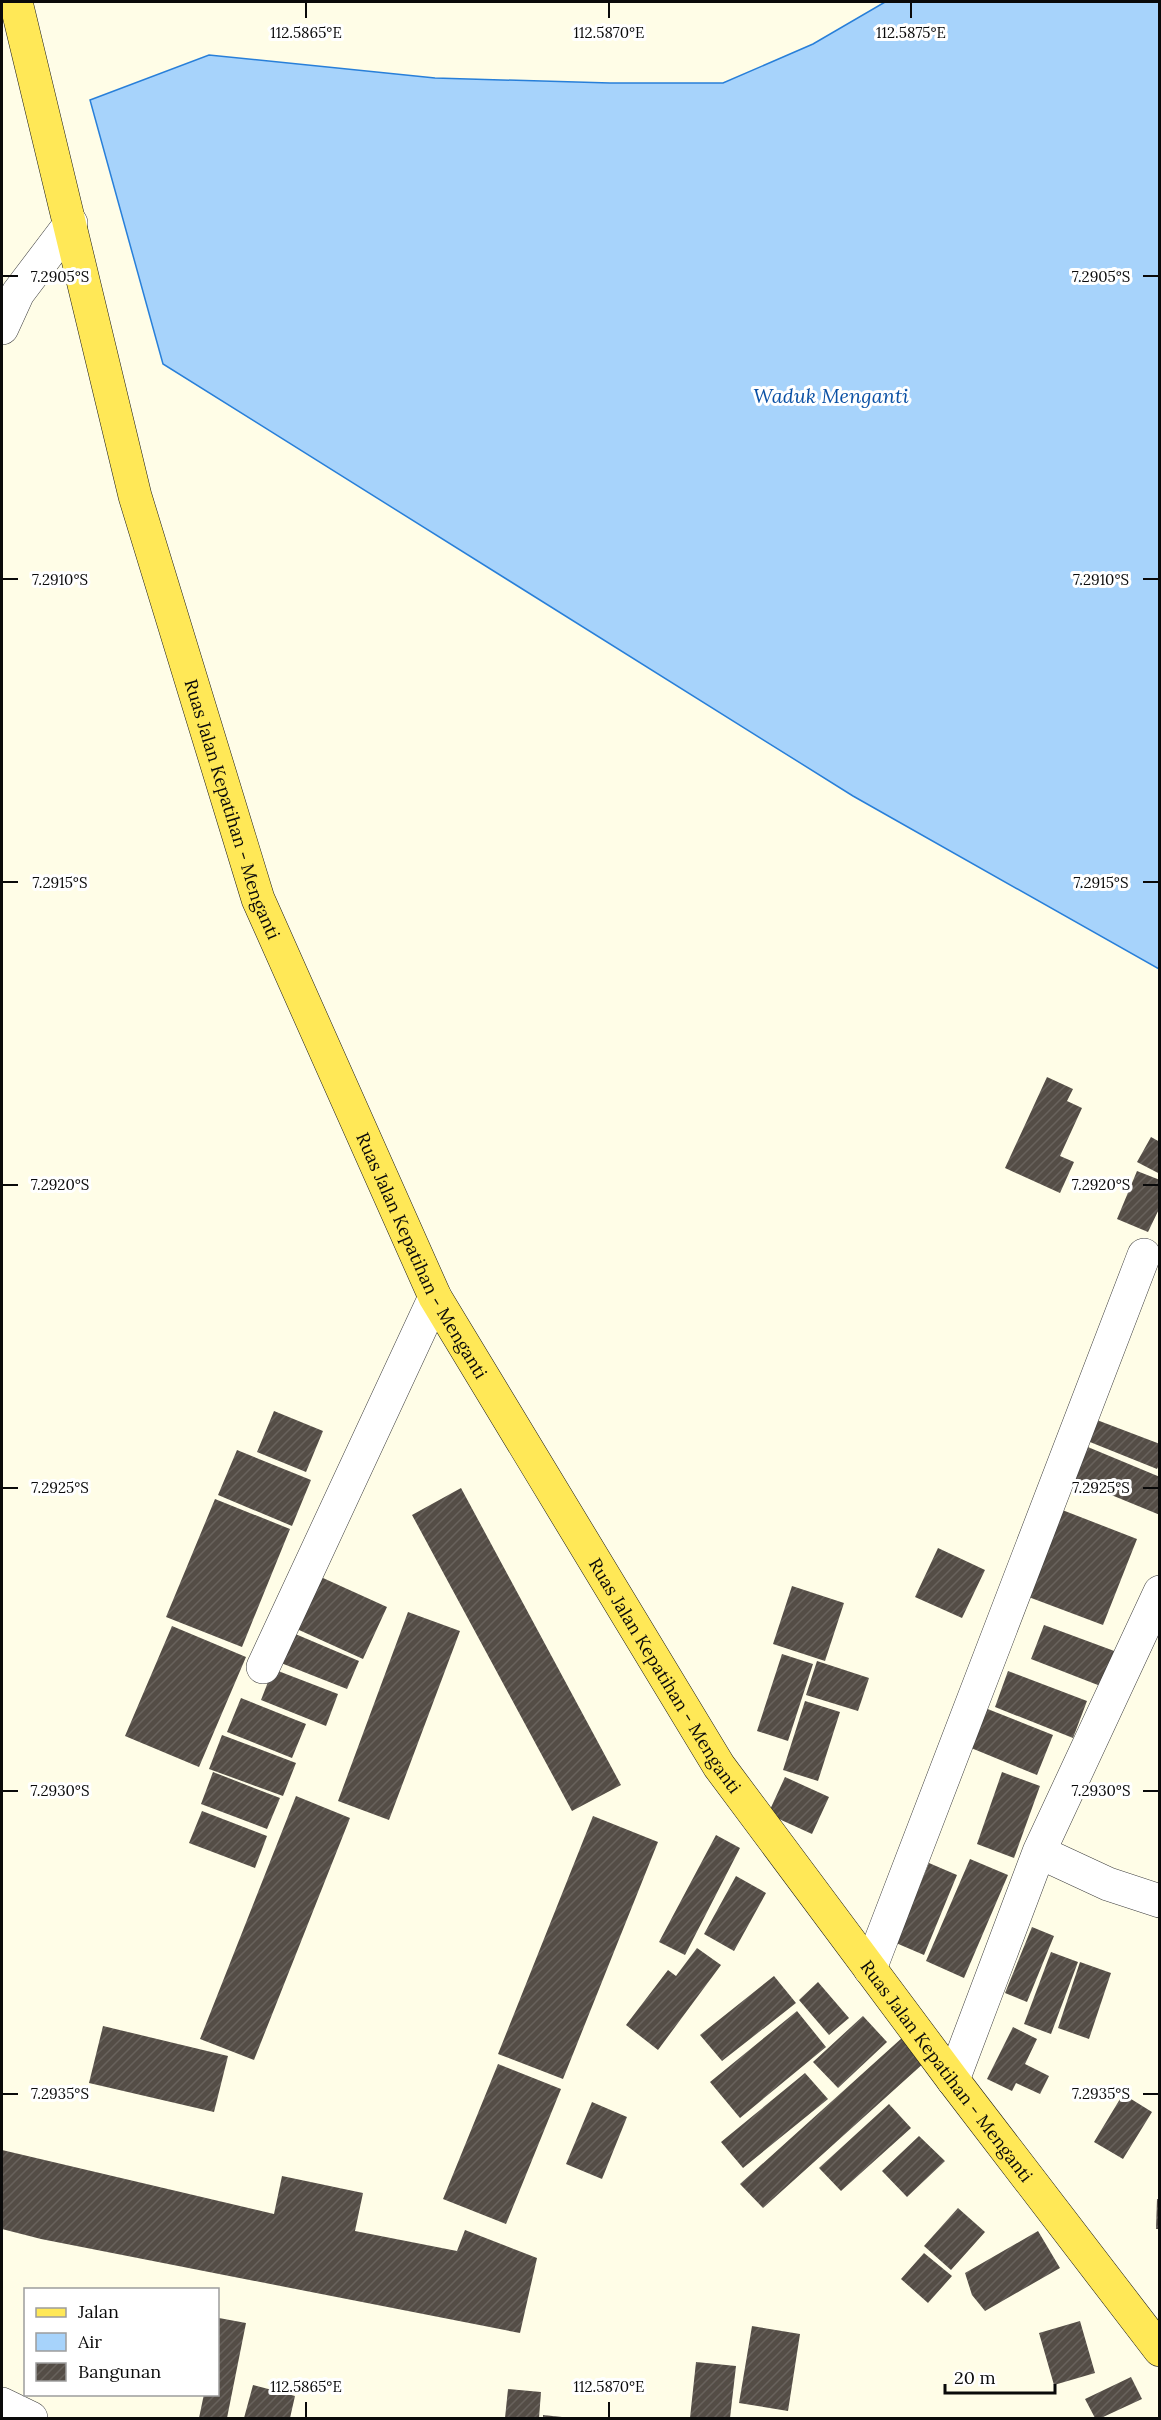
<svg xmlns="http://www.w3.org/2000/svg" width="1161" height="2420" viewBox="0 0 1161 2420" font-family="Lora,serif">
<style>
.water{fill:#a7d3fb;stroke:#287fd9;stroke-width:1.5}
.building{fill:url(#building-hatch)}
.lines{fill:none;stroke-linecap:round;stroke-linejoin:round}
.minor-casing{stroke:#3d3d3d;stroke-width:34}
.major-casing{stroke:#1b1b1b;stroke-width:34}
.minor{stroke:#fff;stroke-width:33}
.major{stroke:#ffe857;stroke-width:33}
.ticks{fill:none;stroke:#0a0a0a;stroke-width:2}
.labels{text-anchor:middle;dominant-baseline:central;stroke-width:6;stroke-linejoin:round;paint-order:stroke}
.street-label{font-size:18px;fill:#0a0a0a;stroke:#fff}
.water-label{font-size:20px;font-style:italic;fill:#0b51a5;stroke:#fff}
.ticks-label{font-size:15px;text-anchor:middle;fill:#0a0a0a;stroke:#fff;stroke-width:6;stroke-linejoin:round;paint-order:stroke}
</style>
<defs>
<pattern id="building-hatch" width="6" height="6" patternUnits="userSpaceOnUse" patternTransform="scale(1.5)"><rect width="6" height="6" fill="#544d46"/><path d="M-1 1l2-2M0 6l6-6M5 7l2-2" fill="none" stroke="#68625c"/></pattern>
</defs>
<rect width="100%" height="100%" fill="#fffde7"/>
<path class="water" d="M885,2H1159V969L853,796L163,364L90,100L209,55L435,78L610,83H723L813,44Z"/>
<path class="building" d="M1047,1077L1073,1089L1067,1101L1082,1108L1060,1156L1074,1162L1060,1193L1005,1168Z
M1151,1137L1160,1142V1174L1137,1162Z
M1137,1171L1160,1180V1207L1148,1232L1117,1219Z
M274,1411L323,1431L306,1472L257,1452Z
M1089,1417L1160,1444V1463L1157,1469L1080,1438Z
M1083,1445L1160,1477V1515L1070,1478Z
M237,1450L311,1480L292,1526L218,1495Z
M461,1488L621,1785L572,1811L412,1515Z
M215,1499L290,1529L242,1647L166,1617Z
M1052,1506L1137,1539L1103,1625L1018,1593Z
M938,1548L985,1570L962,1618L915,1597Z
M312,1573L387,1607L363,1659L288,1625Z
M792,1586L844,1603L825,1661L773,1644Z
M408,1612L460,1631L389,1820L338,1801Z
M1044,1625L1117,1652L1103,1687L1031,1659Z
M172,1626L246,1657L199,1767L125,1736Z
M293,1633L359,1661L347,1689L281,1663Z
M782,1654L813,1664L788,1741L757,1731Z
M817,1661L869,1678L858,1711L806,1695Z
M273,1669L338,1694L326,1726L261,1700Z
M1008,1671L1087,1701L1073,1738L995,1707Z
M241,1698L306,1724L292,1758L227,1732Z
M805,1701L840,1712L818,1781L783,1770Z
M975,1704L1053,1735L1037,1775L959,1743Z
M222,1735L296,1763L283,1796L209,1769Z
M213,1772L280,1798L267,1829L201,1804Z
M1002,1772L1040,1786L1014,1858L977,1844Z
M785,1777L829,1797L812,1834L768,1814Z
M296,1796L350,1818L254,2060L200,2039Z
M202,1811L267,1836L255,1868L189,1843Z
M593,1816L658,1842L563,2079L498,2054Z
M716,1835L740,1848L685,1955L659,1942Z
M970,1859L1008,1875L964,1978L926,1961Z
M929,1863L957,1875L924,1955L896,1943Z
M736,1876L766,1893L734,1951L704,1934Z
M1032,1927L1054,1936L1027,2002L1005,1993Z
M697,1948L721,1965L658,2050L626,2025L668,1970L676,1976Z
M1051,1952L1078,1962L1051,2034L1024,2024Z
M1080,1962L1111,1973L1089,2039L1058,2028Z
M774,1976L796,2003L722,2061L700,2035Z
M818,1982L849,2018L829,2035L799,2000Z
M797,2011L826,2047L740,2118L710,2082Z
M863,2016L887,2042L838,2088L813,2062Z
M103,2026L228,2056L214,2112L89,2083Z
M1013,2027L1037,2039L1025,2064L1049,2076L1040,2094L1016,2083L1012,2091L987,2079Z
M903,2037L925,2062L763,2208L740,2184Z
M498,2064L561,2089L506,2224L443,2199Z
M805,2073L828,2099L743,2168L721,2142Z
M1123,2094L1152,2112L1123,2159L1094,2142Z
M592,2102L627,2117L602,2179L566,2164Z
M889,2104L911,2128L841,2191L819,2168Z
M919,2136L945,2161L907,2197L882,2171Z
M2,2150L274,2214L282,2176L363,2193L355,2231L457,2251L465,2230L537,2258L520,2333L41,2239L2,2229Z
M1157,2199H1160V2229H1156Z
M958,2208L985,2232L951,2270L924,2246Z
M1038,2231L1060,2268L985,2311L972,2295L965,2273Z
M924,2253L952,2276L928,2303L901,2279Z
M219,2318L246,2323L227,2418H199L204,2394H218Z
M1080,2321L1095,2373L1054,2385L1039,2333Z
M752,2326L800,2334L788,2411L739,2403Z
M696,2362L736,2366L730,2418H690Z
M1131,2377L1142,2399L1101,2418H1095L1085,2399Z
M253,2385L295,2396L290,2418H244Z
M508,2389L541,2392L539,2418H505Z
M543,2415L562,2417V2418H543Z"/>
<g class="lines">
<defs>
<path id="minor" d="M2,328L18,293L71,223
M263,1667L435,1297
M1039,1852L1108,1884L1160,1901
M870,1969L1144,1255
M953,2080L1039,1852L1160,1592
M2,2404L31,2418"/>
<g id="major">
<path id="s1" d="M16,2L135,496L258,899L435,1297L719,1766L953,2080L1160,2350"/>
</g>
</defs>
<use href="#minor" class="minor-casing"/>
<use href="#major" class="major-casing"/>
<use href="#minor" class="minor"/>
<use href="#major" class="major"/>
</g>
<path class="ticks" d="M306,3V18M609,3V18M911,3V18M3,276H18M1143,276H1158M3,579H18M1143,579H1158M3,882H18M1143,882H1158M3,1185H18M1143,1185H1158M3,1488H18M1143,1488H1158M3,1791H18M1143,1791H1158M3,2094H18M1143,2094H1158M306,2402V2417M609,2402V2417"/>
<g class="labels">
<g class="street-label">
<text stroke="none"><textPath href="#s1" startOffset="836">Ruas Jalan Kepatihan - Menganti</textPath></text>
<text stroke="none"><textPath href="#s1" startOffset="1322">Ruas Jalan Kepatihan - Menganti</textPath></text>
<text stroke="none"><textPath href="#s1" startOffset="1808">Ruas Jalan Kepatihan - Menganti</textPath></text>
<text stroke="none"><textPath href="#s1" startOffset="2294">Ruas Jalan Kepatihan - Menganti</textPath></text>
</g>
<g class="water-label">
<text x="831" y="395">Waduk Menganti</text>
</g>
</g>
<g class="ticks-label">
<text x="306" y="38">112.5865°E</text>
<text x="609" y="38">112.5870°E</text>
<text x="911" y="38">112.5875°E</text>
<text x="60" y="282">7.2905°S</text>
<text x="1101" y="282">7.2905°S</text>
<text x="60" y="585">7.2910°S</text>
<text x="1101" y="585">7.2910°S</text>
<text x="60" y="888">7.2915°S</text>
<text x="1101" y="888">7.2915°S</text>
<text x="60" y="1190">7.2920°S</text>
<text x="1101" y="1190">7.2920°S</text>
<text x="60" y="1493">7.2925°S</text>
<text x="1101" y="1493">7.2925°S</text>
<text x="60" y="1796">7.2930°S</text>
<text x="1101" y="1796">7.2930°S</text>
<text x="60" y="2099">7.2935°S</text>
<text x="1101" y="2099">7.2935°S</text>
<text x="306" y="2392">112.5865°E</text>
<text x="609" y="2392">112.5870°E</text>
</g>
<rect width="1161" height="2420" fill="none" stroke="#0a0a0a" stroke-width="6"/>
<rect x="24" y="2288" width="195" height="108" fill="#ffffff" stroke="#9d9d9d" stroke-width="1.5"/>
<rect x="36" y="2308" width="30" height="9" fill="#ffe857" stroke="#9d9d9d" stroke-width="1.5"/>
<text x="78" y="2318" font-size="18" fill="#0a0a0a">Jalan</text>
<rect x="36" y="2333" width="30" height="18" fill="#a7d3fb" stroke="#9d9d9d" stroke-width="1.5"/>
<text x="78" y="2348" font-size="18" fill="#0a0a0a">Air</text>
<rect x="36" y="2363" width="30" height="18" fill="url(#building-hatch)" stroke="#9d9d9d" stroke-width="1.5"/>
<text x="78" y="2378" font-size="18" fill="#0a0a0a">Bangunan</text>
<path d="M945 2384v9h110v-9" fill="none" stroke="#0a0a0a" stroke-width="3"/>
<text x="954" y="2384" font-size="18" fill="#0a0a0a" stroke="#ffffff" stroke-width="4.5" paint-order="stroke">20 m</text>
</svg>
